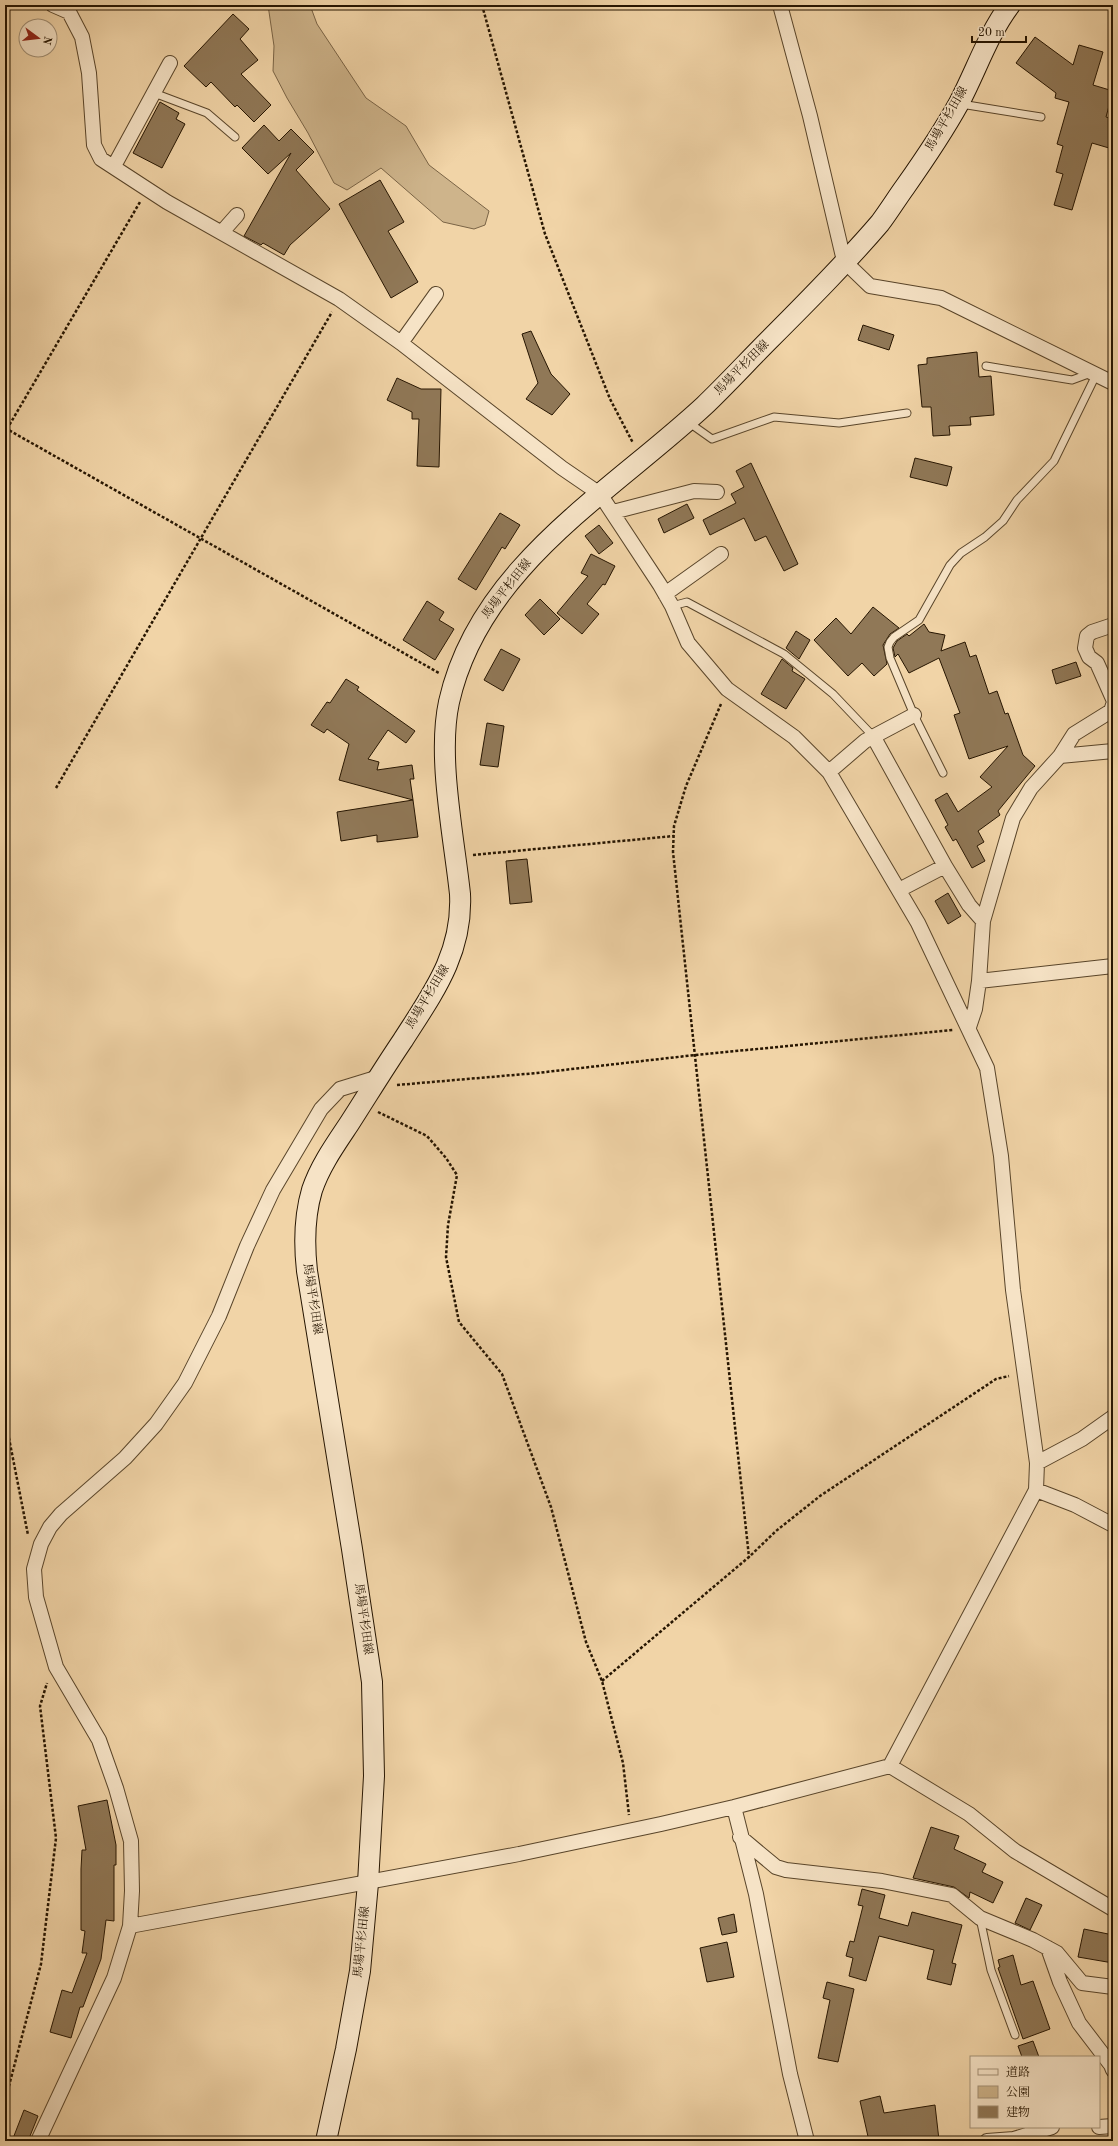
<svg xmlns="http://www.w3.org/2000/svg" width="1118" height="2146" viewBox="0 0 1118 2146" font-family="'Old Standard TT','Noto Serif JP',serif">
<style>
.green{fill:#ceb48b;stroke:#7a6446}
.building{fill:#907857;stroke:#261501}
.lines{fill:none;stroke-linecap:round;stroke-linejoin:round}
.service-casing{stroke:#59452a;stroke-width:9}
.minor-casing{stroke:#59452a;stroke-width:16}
.secondary-casing{stroke:#261501;stroke-width:22}
.path{stroke:#261501;stroke-width:2.5;stroke-dasharray:3 2;stroke-linecap:butt}
.service{stroke:#f6e3c6;stroke-width:7}
.minor{stroke:#f6e3c6;stroke-width:14}
.secondary{stroke:#f6e3c6;stroke-width:20}
.labels{text-anchor:middle;dominant-baseline:central;stroke-width:3;stroke-linejoin:round;paint-order:stroke}
.street-label{font-size:12px;fill:#261501;stroke:#f6e3c6}
</style>
<rect width="100%" height="100%" fill="#f1d4a7"/>
<filter id="stains"><feTurbulence type="fractalNoise" baseFrequency=".005" numOctaves="4"/><feColorMatrix values="0 0 0 0 .2 0 0 0 0 .09 0 0 0 0 .02 0 0 0 .5 -.17"/></filter>
<radialGradient id="worn" r=".72"><stop offset=".6" stop-color="#630" stop-opacity="0"/><stop offset="1" stop-color="#630" stop-opacity=".3"/></radialGradient>
<path class="green" d="M268,5H310L317,24L366,98L406,126L429,165L489,211L485,225L474,229L443,222L381,168L347,190L334,183L308,133L287,98L273,71L274,46Z"/>
<path class="building" d="M233,14L249,29L240,39L258,60L241,74L271,105L254,122L237,105L235,107L211,82L206,87L184,66Z
M1035,37L1073,65L1079,45L1103,52L1093,85L1113,91L1106,117L1113,119V136L1109,148L1092,143L1072,210L1054,205L1063,174L1056,172L1063,146L1057,144L1069,102L1055,98L1056,93L1016,63Z
M160,102L179,113L176,119L185,124L162,168L133,153Z
M264,125L279,141L291,129L314,152L296,170L330,209L290,245L284,255L263,243L261,245L244,236L291,153L268,174L242,148Z
M380,180L404,222L388,231L418,282L391,298L339,204Z
M863,325L894,335L889,350L858,340Z
M531,331L551,374L570,394L552,415L526,399L538,383L522,334Z
M977,352L979,377L991,376L994,415L970,417L971,425L949,426L950,435L933,436L931,407H922L918,365L927,364V358Z
M397,378L421,389H441L439,467L417,466L419,419H412V412L387,400Z
M915,458L952,467L947,486L910,477Z
M751,463L798,564L784,571L766,536L755,541L744,518L710,535L703,520L736,503L731,494L744,487L736,471Z
M687,504L694,518L664,533L658,519Z
M500,513L520,525L505,549L502,547L476,590L458,579Z
M599,525L613,543L599,554L585,536Z
M591,554L615,566L605,585L603,584L587,604L599,614L582,634L557,613L588,576L581,573Z
M540,599L560,619L544,635L525,615Z
M427,601L444,612L439,620L454,629L435,660L403,640Z
M873,607L899,628L890,634L883,645L887,664L874,676L862,663L848,676L814,640L836,618L851,634Z
M924,624L929,632L945,635L941,651L965,642L970,657L976,655L989,694L997,691L1005,714L1008,713L1023,755L1035,766L998,811L1000,815L978,831L984,842L977,846L985,861L972,868L956,839L953,841L945,827L948,825L935,800L947,793L958,812L992,787L980,777L1008,746L969,759L954,715L960,713L939,658L909,673L898,654L895,657L893,648L897,641L907,634L909,636Z
M796,631L810,640L799,659L786,648Z
M501,649L520,659L503,691L484,680Z
M782,659L793,668L792,671L805,679L786,709L761,694Z
M1076,662L1081,676L1056,684L1052,670Z
M346,679L359,687L357,690L415,731L406,743L388,730L368,759L379,762L377,770L412,765L414,779H410L413,800L339,780L349,744L327,729L324,733L311,725L327,702L330,703Z
M487,723L504,726L498,767L480,765Z
M413,800L418,837L377,842V835L341,841L337,812Z
M527,859L532,902L510,904L506,861Z
M948,893L961,916L948,924L935,901Z
M107,1800L116,1845V1865H114V1921L106,1920L101,1959L83,2007H80L71,2038L50,2032L62,1990L72,1993L87,1953H82L85,1931L81,1930V1869L82,1850H86L78,1806Z
M931,1827L959,1836L954,1849L986,1864L982,1872L1003,1882L993,1903L970,1892L969,1898L954,1887L913,1878Z
M862,1889L885,1895L879,1918L908,1926L912,1912L962,1925L952,1963L956,1964L951,1985L927,1979L934,1950L879,1936L866,1981L849,1976L853,1958L846,1956L850,1941L854,1942L863,1906L858,1905Z
M1026,1898L1042,1905L1030,1930L1015,1923Z
M734,1914L737,1932L722,1935L718,1918Z
M1084,1929L1113,1935V1963L1078,1957Z
M727,1942L734,1977L707,1982L700,1948Z
M1013,1955L1021,1985L1033,1981L1050,2029L1023,2039L998,1968L1000,1967L998,1960Z
M827,1982L854,1989L838,2062L818,2058L830,2000L823,1998Z
M1033,2041L1039,2057H1022L1018,2046Z
M880,2096L884,2113L935,2105L939,2140L869,2141L860,2101Z
M24,2110L38,2116L28,2141H12Z"/>
<g class="lines">
<defs>
<path id="service" d="M154,93L207,113L235,137
M961,104L1041,117
M986,366L1072,380L1091,373
M688,422L712,439L774,417L839,423L907,413
M672,606L687,602L784,654L833,694L873,736
M943,773L914,715L890,658L888,647L890,642L894,637L919,620L950,565L961,553L985,537L1003,521L1017,500L1054,461L1096,375
M980,1918L991,1970L1015,2035"/>
<path id="minor" d="M53,5L69,12L82,37L89,73L94,145L101,159L167,202L339,299L401,343L562,468L600,494L660,585L672,606L688,643L727,689L794,737L829,772L918,923L987,1068L1001,1156L1013,1290L1037,1463L1036,1490L890,1766L734,1807L661,1824L519,1854L130,1926
M780,5L810,116L844,261L870,286L941,298L1113,383
M114,166L170,63
M222,232L237,215
M401,343L436,294
M613,512L694,491L717,492
M665,594L721,554
M1113,625L1092,632L1087,636L1085,648L1089,657L1097,663L1113,699
M873,736L945,866L969,905L983,921
M1060,756L1074,734L1111,711L1113,705
M829,772L865,741L914,715
M899,890L945,866
M979,981L1113,966
M969,1027L975,1009L979,981L983,921L1013,818L1031,788L1060,756L1113,751
M1037,1463L1082,1439L1113,1417
M1036,1490L1075,1505L1113,1525
M890,1766L969,1814L1015,1851L1113,1909
M734,1807L756,1894L790,2074L807,2141
M740,1837L776,1867L786,1870L882,1881L952,1895L980,1918L1033,1940L1057,1953L1082,1983L1113,1987
M1048,1948L1060,1982L1079,2023L1111,2065L1113,2070
M1099,2127L1113,2126
M38,2141L114,1978L130,1926L132,1891L131,1841L116,1788L99,1740L56,1667L36,1597L34,1569L41,1544L50,1527L61,1514L125,1458L156,1424L185,1383L219,1316L247,1246L273,1190L321,1109L340,1089L379,1077
M987,2141L1014,2139L1052,2127"/>
<path id="secondary" d="M326,2141L346,2049L360,1971L368,1883L374,1776L372,1682L352,1549L307,1271C304,1244 304,1217 312,1190C320,1166 335,1145 349,1124C367,1096 384,1068 403,1040C433,993 463,953 460,894C454,837 437,757 449,702C479,567 609,494 704,406C726,385 748,361 770,339C807,302 845,264 880,223C889,211 897,198 905,187C924,160 943,132 959,103C976,71 988,34 1010,5"/>
</defs>
<use href="#service" class="service-casing"/>
<use href="#minor" class="minor-casing"/>
<use href="#secondary" class="secondary-casing"/>
<path class="path" d="M482,5L545,234L610,399L633,443
M5,428L439,673
M7,429L140,202
M721,704L686,786L674,826L673,852L749,1557
M56,788L332,312
M473,855L674,836
M397,1085L537,1073L695,1055L953,1030
M378,1112L427,1136L446,1158L457,1175L448,1225L446,1257L459,1322L502,1374L551,1507L586,1642L602,1681L623,1763L629,1815
M5,1418L28,1535
M602,1681L749,1557L776,1531L820,1496L996,1379L1009,1376
M5,2101L41,1964L56,1838L40,1706L47,1683"/>
<use href="#service" class="service"/>
<use href="#minor" class="minor"/>
<use href="#secondary" class="secondary"/>
</g>
<g class="labels">
<g class="street-label">
<text transform="translate(947 119) rotate(-60)">馬場平杉田線</text>
<text transform="translate(742 368) rotate(-45)">馬場平杉田線</text>
<text transform="translate(507 589) rotate(-52)">馬場平杉田線</text>
<text transform="translate(428 997) rotate(-59)">馬場平杉田線</text>
<text transform="translate(312 1299) rotate(81)">馬場平杉田線</text>
<text transform="translate(363 1619) rotate(82)">馬場平杉田線</text>
<text transform="translate(362 1942) rotate(-84)">馬場平杉田線</text>
</g>
</g>
<rect width="1118" height="2146" fill="none" stroke="#f1d4a7" stroke-width="20"/>
<rect x="6" y="6" width="1106" height="2134" fill="none" stroke="#261501" stroke-width="2"/>
<rect x="10" y="10" width="1098" height="2126" fill="none" stroke="#261501"/>
<rect x="970" y="2056" width="130" height="72" fill="#f6e3c6" stroke="#a39177"/>
<rect x="978" y="2069" width="20" height="6" fill="#f6e3c6" stroke="#a39177"/>
<text x="1006" y="2076" font-size="12" fill="#261501">道路</text>
<rect x="978" y="2086" width="20" height="12" fill="#ceb48b" stroke="#a39177"/>
<text x="1006" y="2096" font-size="12" fill="#261501">公園</text>
<rect x="978" y="2106" width="20" height="12" fill="#907857" stroke="#a39177"/>
<text x="1006" y="2116" font-size="12" fill="#261501">建物</text>
<g transform="translate(38 38) rotate(105)"><circle r="19" fill="#f6e3c6" stroke="#a39177"/>
<path d="M0-3L7 15L0 10L-7 15Z" fill="#8f2418"/>
<text y="-6" font-size="11" font-weight="bold" text-anchor="middle" fill="#261501">N</text>
</g>
<path d="M972 36v6h54v-6" fill="none" stroke="#261501" stroke-width="2"/>
<text x="978" y="36" font-size="12" fill="#261501" stroke="#f6e3c6" stroke-width="3" paint-order="stroke">20 m</text>
<rect width="100%" height="100%" filter="url(#stains)"/>
<rect width="100%" height="100%" fill="url(#worn)"/>
</svg>
